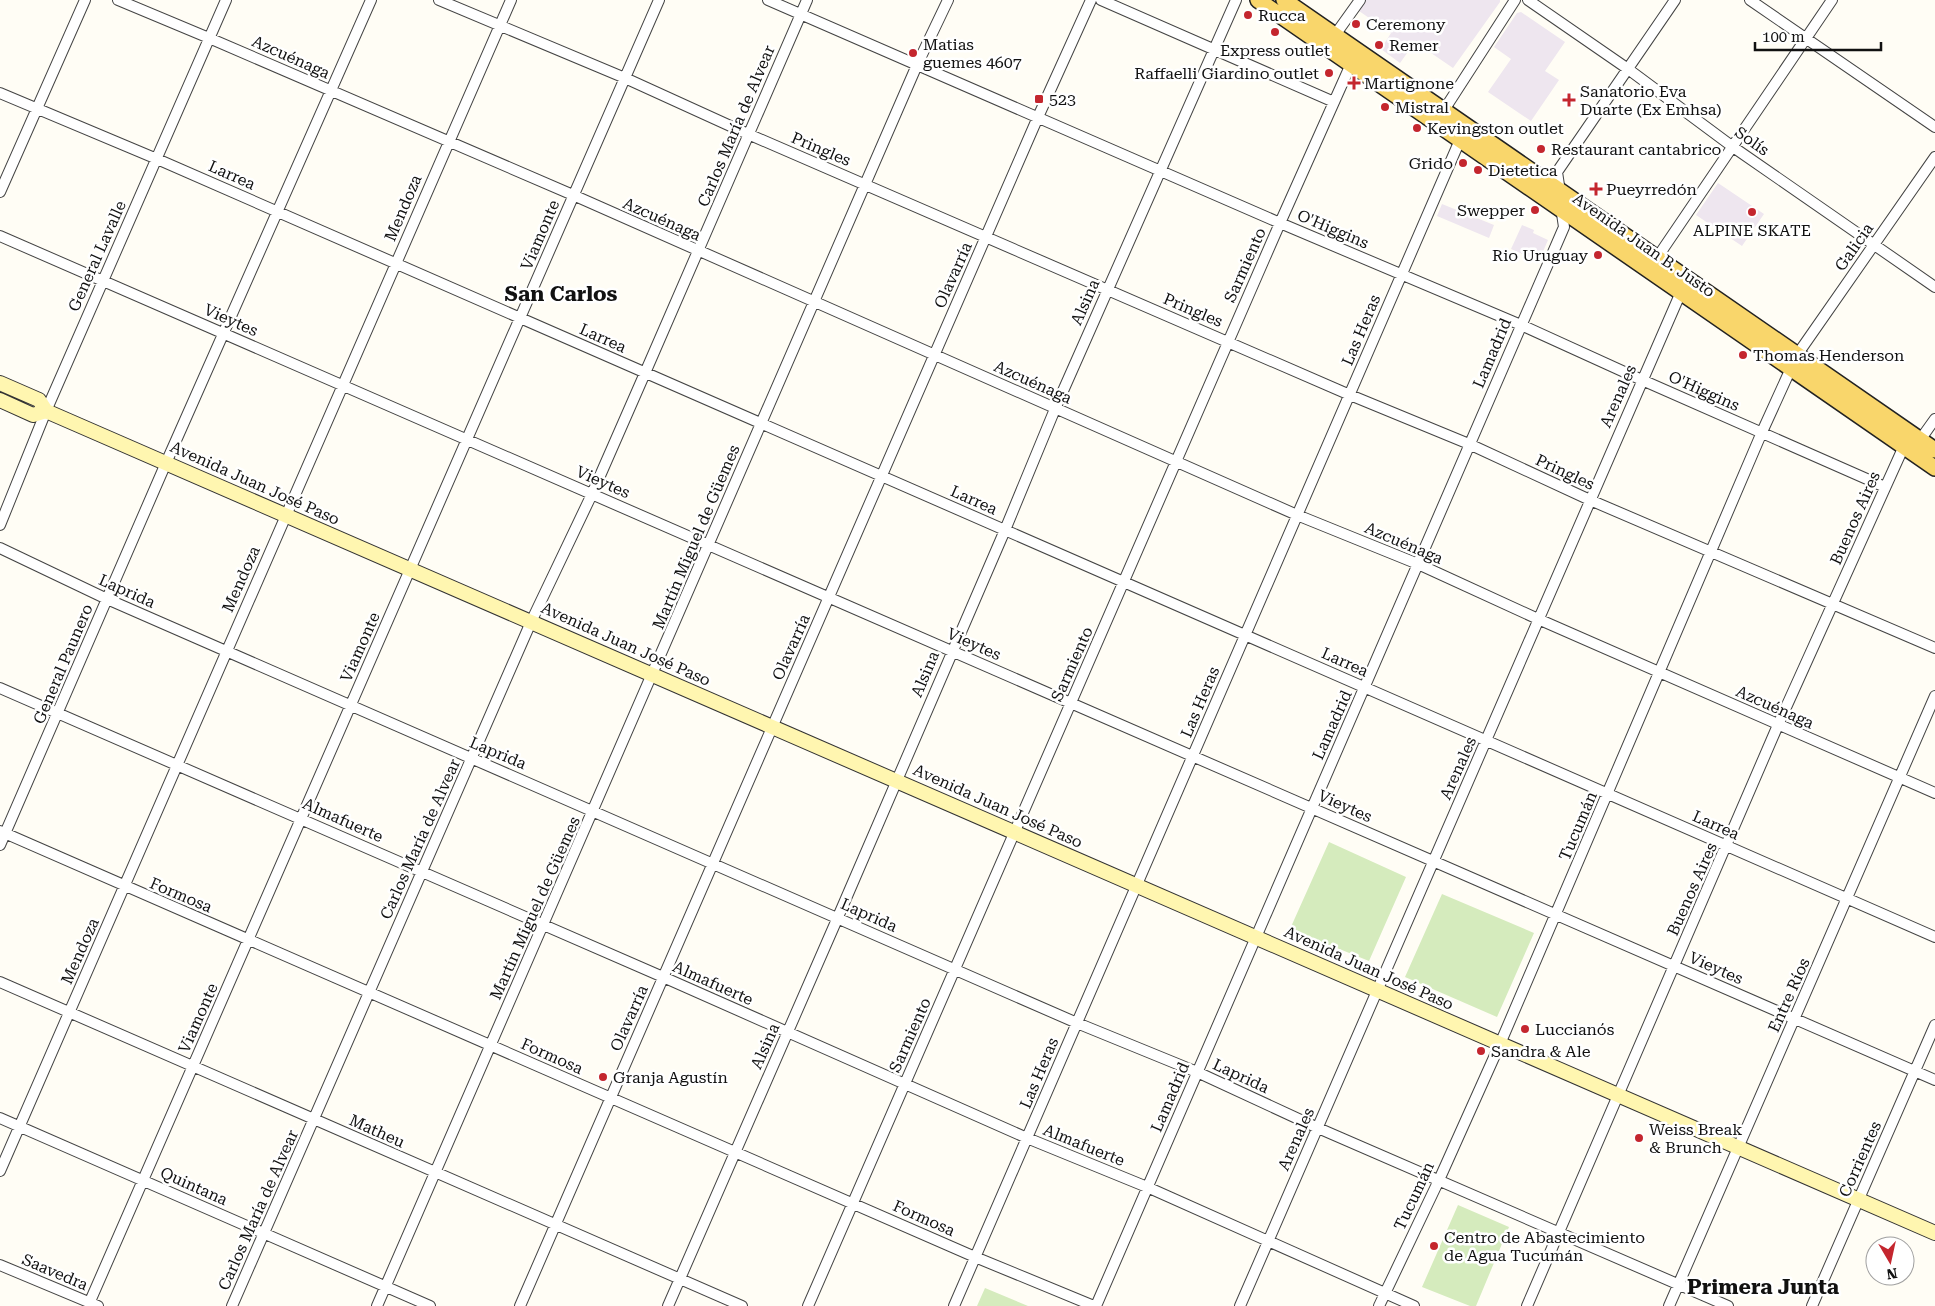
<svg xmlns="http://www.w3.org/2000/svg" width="1935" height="1306" viewBox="0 0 1935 1306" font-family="'Roboto Serif',serif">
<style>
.industrial{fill:#eee6ef}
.green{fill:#d5ebbd}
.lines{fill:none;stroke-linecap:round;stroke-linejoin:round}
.street-casing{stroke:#444;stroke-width:12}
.secondary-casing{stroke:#333;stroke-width:16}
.primary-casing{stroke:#222;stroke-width:18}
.street{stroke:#fff;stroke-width:10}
.secondary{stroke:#fff6b0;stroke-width:14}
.primary{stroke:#f9d66b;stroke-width:15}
.poi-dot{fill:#c4262e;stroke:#fff;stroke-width:2}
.labels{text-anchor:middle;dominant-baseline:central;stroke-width:5;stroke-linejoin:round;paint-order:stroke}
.poi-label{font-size:16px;fill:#111;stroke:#fff;text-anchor:start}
.street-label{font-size:16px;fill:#111;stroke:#fff}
.district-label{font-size:21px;font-weight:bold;fill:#111;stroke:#fff}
</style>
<rect width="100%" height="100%" fill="#fffdf5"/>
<path class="industrial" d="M1366,0H1500V2L1453,68L1415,42L1400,63L1381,49L1391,33L1359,11Z
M1521,12L1565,42L1545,71L1559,80L1531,121L1488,92L1511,59L1494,47L1517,13Z
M1718,183L1764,214L1742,246L1696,215Z
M1442,204L1494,225L1489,238L1437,216Z
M1522,225L1534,230L1533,233L1548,240L1539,261L1511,249Z"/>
<path class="green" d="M1329,842L1406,877L1369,961L1290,929Z
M1442,894L1534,933L1497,1017L1405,977Z
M1458,1205L1509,1227L1476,1306H1470L1422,1287Z
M985,1288L1028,1306H977Z"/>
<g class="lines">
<defs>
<path id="street" d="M118,0L209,38L573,195L1297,515L1418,564L1538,619L1935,793
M439,0L625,78L748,134L1350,395L1469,444L1590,500L1935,648
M768,0L1280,223L1521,325L1642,380L1885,487
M1101,0L1334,102
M1528,0L1628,69L1733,147L1935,287
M1750,0L1935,127
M1338,40L1335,35L1360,0
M0,93L157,159L1935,937
M1446,114L1444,110L1515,0
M0,192L85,0
M1560,192L1557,172L1675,0
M0,236L1935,1080
M1660,262L1657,258L1665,246L1832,0
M0,525L46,411L226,0
M0,548L107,599L1077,1023L1197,1072L1318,1128L1728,1306
M0,688L663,977L1027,1138L1147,1187L1414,1306
M0,831L975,1257L1094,1306
M0,845L166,463L371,0
M0,982L742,1306
M0,1118L430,1306
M0,1171L511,0
M0,1265L98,1306
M88,1306L659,0
M232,1306L531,622L592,494L645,373L807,0
M377,1306L917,65L948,0
M520,1306L1038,117L1091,0
M668,1306L838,917L1005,530L1055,409L1236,0
M808,1306L1280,223L1351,64L1349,60
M954,1306L1460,140L1458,135
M1096,1306L1564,227L1561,207
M1240,1306L1681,292L1678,288
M1379,1306L1439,1180L1500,1044L1762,432L1797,355L1935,157
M1527,1306L1778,725L1904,446L1920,440L1935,419
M1669,1306L1935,696
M1812,1306L1935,1025"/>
<path id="secondary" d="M0,383L39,400L46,411L1935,1233
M0,400L33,415L46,411"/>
<path id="primary" d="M1258,0L1935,468
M1284,0L1935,450"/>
</defs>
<use href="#street" class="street-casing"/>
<use href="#secondary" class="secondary-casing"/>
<use href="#primary" class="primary-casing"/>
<use href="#street" class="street"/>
<use href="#secondary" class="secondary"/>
<use href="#primary" class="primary"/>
</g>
<g class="poi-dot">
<circle cx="1248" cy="15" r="5"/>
<circle cx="1356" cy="24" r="5"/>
<circle cx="1275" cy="32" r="5"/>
<circle cx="1379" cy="45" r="5"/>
<circle cx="913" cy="53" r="5"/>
<circle cx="1329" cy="73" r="5"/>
<path d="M1351.5 75.5h5v5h5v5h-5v5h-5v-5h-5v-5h5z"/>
<rect x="1034" y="94" width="10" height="10" rx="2.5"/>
<path d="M1566.5 92.5h5v5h5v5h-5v5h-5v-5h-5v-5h5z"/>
<circle cx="1385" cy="107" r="5"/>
<circle cx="1417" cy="128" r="5"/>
<circle cx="1541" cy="149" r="5"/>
<circle cx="1463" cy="163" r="5"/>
<circle cx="1478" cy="170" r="5"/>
<path d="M1593.5 181.5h5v5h5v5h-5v5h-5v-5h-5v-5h5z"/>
<circle cx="1535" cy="210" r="5"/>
<circle cx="1752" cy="212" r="5"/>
<circle cx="1598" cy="255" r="5"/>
<circle cx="1743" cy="355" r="5"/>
<circle cx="1525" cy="1029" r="5"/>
<circle cx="1481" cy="1051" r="5"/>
<circle cx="603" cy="1077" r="5"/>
<circle cx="1639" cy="1138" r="5"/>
<circle cx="1434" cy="1246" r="5"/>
</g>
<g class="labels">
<g class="poi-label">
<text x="1258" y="15">Rucca</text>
<text x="1366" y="24">Ceremony</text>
<text x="923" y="44">Matias<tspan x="923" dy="18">guemes 4607</tspan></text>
<text x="1389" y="45">Remer</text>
<text x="1275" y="50" text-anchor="middle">Express outlet</text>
<text x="1319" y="73" text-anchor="end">Raffaelli Giardino outlet</text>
<text x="1364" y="83">Martignone</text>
<text x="1580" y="91">Sanatorio Eva<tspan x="1580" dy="18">Duarte (Ex Emhsa)</tspan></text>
<text x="1049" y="99">523</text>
<text x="1395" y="107">Mistral</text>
<text x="1427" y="128">Kevingston outlet</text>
<text x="1551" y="149">Restaurant cantabrico</text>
<text x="1453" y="163" text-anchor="end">Grido</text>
<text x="1488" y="170">Dietetica</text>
<text x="1606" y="189">Pueyrredón</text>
<text x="1525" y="210" text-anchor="end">Swepper</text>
<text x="1752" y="230" text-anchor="middle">ALPINE SKATE</text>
<text x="1588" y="255" text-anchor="end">Rio Uruguay</text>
<text x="1753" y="355">Thomas Henderson</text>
<text x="1535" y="1029">Lucciano´s</text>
<text x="1491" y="1051">Sandra &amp; Ale</text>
<text x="613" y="1077">Granja Agustín</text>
<text x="1649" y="1129">Weiss Break<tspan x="1649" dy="18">&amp; Brunch</tspan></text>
<text x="1444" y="1237">Centro de Abastecimiento<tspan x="1444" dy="18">de Agua Tucumán</tspan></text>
</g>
<g class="street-label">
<text transform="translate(291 57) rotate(24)">Azcuénaga</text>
<text transform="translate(736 126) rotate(-67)">Carlos María de Alvear</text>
<text transform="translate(1752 141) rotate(35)">Solís</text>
<text transform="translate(821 149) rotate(23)">Pringles</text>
<text transform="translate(232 175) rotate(24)">Larrea</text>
<text transform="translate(403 208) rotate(-67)">Mendoza</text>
<text transform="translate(662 219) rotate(24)">Azcuénaga</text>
<text transform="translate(1333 229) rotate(23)">O'Higgins</text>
<text transform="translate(540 235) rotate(-67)">Viamonte</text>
<text transform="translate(1644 245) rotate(35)">Avenida Juan B. Justo</text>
<text transform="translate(1854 247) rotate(-55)">Galicia</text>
<text transform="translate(97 256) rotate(-66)">General Lavalle</text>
<text transform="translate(1245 265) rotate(-66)">Sarmiento</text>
<text transform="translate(953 275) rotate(-66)">Olavarría</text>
<text transform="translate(1085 302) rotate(-66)">Alsina</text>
<text transform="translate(1193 310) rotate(23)">Pringles</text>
<text transform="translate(231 320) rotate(24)">Vieytes</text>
<text transform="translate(1361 330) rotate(-67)">Las Heras</text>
<text transform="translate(603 338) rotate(24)">Larrea</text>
<text transform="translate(1492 353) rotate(-67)">Lamadrid</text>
<text transform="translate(1033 382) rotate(24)">Azcuénaga</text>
<text transform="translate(1704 391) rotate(24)">O'Higgins</text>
<text transform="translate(1618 396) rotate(-66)">Arenales</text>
<text transform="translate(1565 472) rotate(25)">Pringles</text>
<text transform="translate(603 482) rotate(24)">Vieytes</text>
<text transform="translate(255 483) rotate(24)">Avenida Juan José Paso</text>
<text transform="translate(974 500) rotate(24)">Larrea</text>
<text transform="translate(1855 518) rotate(-66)">Buenos Aires</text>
<text transform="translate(696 537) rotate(-67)">Martín Miguel de Güemes</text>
<text transform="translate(1404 543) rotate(23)">Azcuénaga</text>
<text transform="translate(241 579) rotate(-66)">Mendoza</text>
<text transform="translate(127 591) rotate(24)">Laprida</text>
<text transform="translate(626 644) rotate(24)">Avenida Juan José Paso</text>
<text transform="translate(974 644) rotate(24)">Vieytes</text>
<text transform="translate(360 647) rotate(-66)">Viamonte</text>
<text transform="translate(791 647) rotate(-66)">Olavarría</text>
<text transform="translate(1345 662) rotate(24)">Larrea</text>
<text transform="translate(63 664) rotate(-67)">General Paunero</text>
<text transform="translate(1072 664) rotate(-66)">Sarmiento</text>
<text transform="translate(925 674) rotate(-67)">Alsina</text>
<text transform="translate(1200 702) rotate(-67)">Las Heras</text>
<text transform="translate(1775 707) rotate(24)">Azcuénaga</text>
<text transform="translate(1332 725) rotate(-66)">Lamadrid</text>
<text transform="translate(498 753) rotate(23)">Laprida</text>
<text transform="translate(1458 768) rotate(-66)">Arenales</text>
<text transform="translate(998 806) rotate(24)">Avenida Juan José Paso</text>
<text transform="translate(1345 806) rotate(24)">Vieytes</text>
<text transform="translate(343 820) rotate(24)">Almafuerte</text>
<text transform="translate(1716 825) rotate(24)">Larrea</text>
<text transform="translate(1578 826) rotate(-67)">Tucumán</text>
<text transform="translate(420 839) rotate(-66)">Carlos María de Alvear</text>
<text transform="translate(1692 889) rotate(-66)">Buenos Aires</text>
<text transform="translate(181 895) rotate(23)">Formosa</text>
<text transform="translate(535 908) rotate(-66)">Martín Miguel de Güemes</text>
<text transform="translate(869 915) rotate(24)">Laprida</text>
<text transform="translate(80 951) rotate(-66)">Mendoza</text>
<text transform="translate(1369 968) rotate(24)">Avenida Juan José Paso</text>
<text transform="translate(1716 968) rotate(24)">Vieytes</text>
<text transform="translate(713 983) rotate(24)">Almafuerte</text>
<text transform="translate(1789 995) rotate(-66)">Entre Ríos</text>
<text transform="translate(198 1018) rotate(-66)">Viamonte</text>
<text transform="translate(629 1018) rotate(-66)">Olavarría</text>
<text transform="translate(910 1035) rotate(-66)">Sarmiento</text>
<text transform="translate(765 1046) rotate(-66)">Alsina</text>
<text transform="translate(552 1056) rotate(24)">Formosa</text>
<text transform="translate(1039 1073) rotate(-67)">Las Heras</text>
<text transform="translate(1241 1076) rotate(25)">Laprida</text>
<text transform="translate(1170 1097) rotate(-67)">Lamadrid</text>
<text transform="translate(377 1131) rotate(24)">Matheu</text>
<text transform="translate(1296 1139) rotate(-66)">Arenales</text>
<text transform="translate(1084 1145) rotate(22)">Almafuerte</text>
<text transform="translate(1860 1159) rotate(-66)">Corrientes</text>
<text transform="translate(194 1186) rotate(24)">Quintana</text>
<text transform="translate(1414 1196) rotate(-65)">Tucumán</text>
<text transform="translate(258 1210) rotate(-66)">Carlos María de Alvear</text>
<text transform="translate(924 1218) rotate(24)">Formosa</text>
<text transform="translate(55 1272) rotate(23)">Saavedra</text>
</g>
<g class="district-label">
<text x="561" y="294">San Carlos</text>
<text x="1763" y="1287">Primera Junta</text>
</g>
</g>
<g transform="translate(1890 1261) rotate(171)"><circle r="24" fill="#ffffff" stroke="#a0a0a0"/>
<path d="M0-4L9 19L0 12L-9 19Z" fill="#c4262e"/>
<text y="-8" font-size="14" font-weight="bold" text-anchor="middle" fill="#111111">N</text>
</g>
<path d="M1755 42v8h126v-8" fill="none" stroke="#111111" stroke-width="2.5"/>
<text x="1762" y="42" font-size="15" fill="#111111" stroke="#ffffff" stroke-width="4" paint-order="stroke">100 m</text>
</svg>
